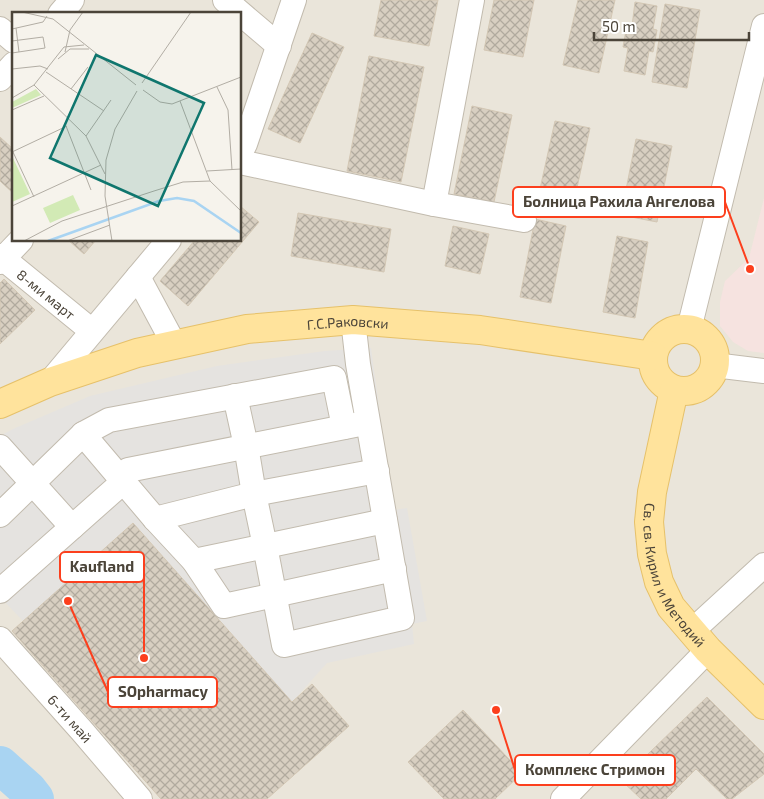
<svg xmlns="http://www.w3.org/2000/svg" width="764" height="799" viewBox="0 0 764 799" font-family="'Exo 2',sans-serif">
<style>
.residential{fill:#eae5da;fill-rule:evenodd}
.medical{fill:#f6e3e0}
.parking{fill:#e5e3e0}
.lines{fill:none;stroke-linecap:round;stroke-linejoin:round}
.river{stroke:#a9d4f2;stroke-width:38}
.building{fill:url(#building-cross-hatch);stroke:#d3c7b4}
.minor-casing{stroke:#c2bbae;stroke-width:26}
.major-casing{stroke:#e6c16a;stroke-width:30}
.minor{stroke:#fff;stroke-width:24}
.major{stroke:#ffe39c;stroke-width:28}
.labels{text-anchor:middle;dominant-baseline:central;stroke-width:4;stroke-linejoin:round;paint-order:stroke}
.street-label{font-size:14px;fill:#4b4439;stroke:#fff}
.inset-river{fill:none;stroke:#a9d4f2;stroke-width:2.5}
.inset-road{fill:none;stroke:#b2ada4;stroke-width:1}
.view{fill:#0f766e;fill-opacity:0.15;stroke:#0f766e;stroke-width:2.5}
.inset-edge{fill:none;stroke:#4b4439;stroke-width:2.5}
.leader{fill:none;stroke:#fc3f1d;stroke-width:2}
.callout-dot{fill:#fc3f1d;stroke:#fff;stroke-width:2}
.callout{fill:#fff;stroke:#fc3f1d;stroke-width:2}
.callout-label{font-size:15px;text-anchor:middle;font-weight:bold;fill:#4b4439}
</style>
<defs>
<pattern id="building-cross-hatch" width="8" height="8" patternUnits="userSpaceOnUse" patternTransform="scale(1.25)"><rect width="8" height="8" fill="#d8cfc1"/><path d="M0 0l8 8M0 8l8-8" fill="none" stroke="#b1aa9e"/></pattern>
</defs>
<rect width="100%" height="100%" fill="#f6f3ec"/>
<path class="residential" d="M0,0H764V799H0ZM14,14H240V240H14Z"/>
<path class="medical" d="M764,198V353L748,351L733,342L720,326V302L725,281L749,258Z"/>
<path class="parking" d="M371,348L393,510L407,508L427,621L412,624L414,644L327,663L292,702L23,621L0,597V436L13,429L90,396L217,366L325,351Z"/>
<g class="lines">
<path class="river" d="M0,765L28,790L35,799"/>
</g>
<path class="building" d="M381,0H438L429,46L374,36Z
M494,0H534L523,57L484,50Z
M578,0H615L599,73L563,65Z
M635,2L657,6L653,29L657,30L653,52L649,51L645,75L624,71L628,48L623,47L627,25L632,26Z
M665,4L700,10L687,88L652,82Z
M312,33L344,47L300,143L268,129Z
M369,56L424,67L401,182L347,171Z
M472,106L512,115L494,202L454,194Z
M555,121L590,128L573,206L538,198Z
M0,137L14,150V194L0,181Z
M636,139L672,146L657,222L621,215Z
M240,206L259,222L188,306L160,281L195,240H240Z
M298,213L391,229L384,272L291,256Z
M535,219L566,226L551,303L520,297Z
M453,226L489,234L480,274L445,266Z
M617,236L648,242L635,318L603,312Z
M68,240H96L84,254Z
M4,279L35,310L0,344V283Z
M133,523L292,702L312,684L349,726L267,799H161L12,631Z
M707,697L764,754V774L732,799H727L696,769L666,799H641L621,780Z
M463,710L522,773L495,799H444L408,762Z"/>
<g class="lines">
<defs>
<g id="minor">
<path d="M225,0L279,46"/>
<path d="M60,14L72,0"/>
<path d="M0,29L14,41"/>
<path d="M0,79L14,64"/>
<path d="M240,154L245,144L294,0"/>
<path d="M240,162L434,204L524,220"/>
<path d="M434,204L472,0"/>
<path id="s1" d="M0,256L92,331"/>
<path d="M0,262L21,240"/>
<path d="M138,277L174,344"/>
<path d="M689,329L764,26"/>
<path d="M714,365L764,371"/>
<path d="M50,382L169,240"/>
<path d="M235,396L246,446L254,494L265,546L284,645L402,618L358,364L353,320"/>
<path d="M83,434L155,519L194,561L224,606L394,569"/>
<path d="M0,447L72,527"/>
<path d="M0,515L83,434L109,420L334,378L344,427"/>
<path d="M155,519L254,494L377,471"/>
<path d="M194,561L385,521"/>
<path d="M0,591L123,482L128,470L360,424"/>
<path d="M692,631L764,565"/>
<path id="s2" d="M0,639L82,731L140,799"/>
<path d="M563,799L708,650"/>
</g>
<g id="major">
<circle cx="684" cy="360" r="31"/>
<path id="s3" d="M674,390L652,492L649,522L652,554L659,582L671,607L708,650L764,705"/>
<path id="s4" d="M0,404L50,382L137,353L247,329L353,320L480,330L653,356"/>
</g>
</defs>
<use href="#minor" class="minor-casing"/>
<use href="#major" class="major-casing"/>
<use href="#minor" class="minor"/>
<use href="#major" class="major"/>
</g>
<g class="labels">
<g class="street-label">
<text stroke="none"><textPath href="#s1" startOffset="60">8-ми март</textPath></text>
<text stroke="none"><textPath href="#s4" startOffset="360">Г.С.Раковски</textPath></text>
<text stroke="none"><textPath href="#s3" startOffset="194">Св. св. Кирил и Методий</textPath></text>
<text stroke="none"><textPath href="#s2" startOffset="106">6-ти май</textPath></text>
</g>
</g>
<g transform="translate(12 12)">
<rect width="229" height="229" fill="#f6f3ec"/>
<path d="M24,77L29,83L0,96V90Z" fill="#d2eab5"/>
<path d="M0,144L18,182L0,190ZM61,183L68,198L38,211L31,196Z" fill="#d2eab5"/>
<path class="inset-river" d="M36,229L147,189L165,186L182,189L229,221"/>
<path class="inset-road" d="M10,0L41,7L124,73M4,16L7,40M0,17L31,10L35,4M0,29L31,25L33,36L0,41M53,40L58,18L71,0M46,47L58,37H77M0,57L28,54L36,57M34,60L92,99M130,71L179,0M22,73L74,124L93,162M205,75L216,98L220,158M59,77L76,55M131,78L148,90L160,92L229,65M0,86L22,73L52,35L72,33M168,89L198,169L229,199M0,98L32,84M54,114L79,178M74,124L99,88M0,140L55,114M1,140L22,185M195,159L229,157M0,194L89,153M12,229L50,209L142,179L171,170L198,169M55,229L98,213M100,229L93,184L94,148L103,117L125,79"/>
<path class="view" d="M84,43L192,91L146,194L38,146Z"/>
<rect width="229" height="229" class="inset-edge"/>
</g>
<path class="leader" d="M750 269L725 202M144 658L144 567M68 601L108 692M496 710L515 770"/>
<g class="callout-dot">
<circle cx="750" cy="269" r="5"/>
<circle cx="144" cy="658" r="5"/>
<circle cx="68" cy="601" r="5"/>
<circle cx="496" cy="710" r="5"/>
</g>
<g class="callout">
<rect x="513" y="187" width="212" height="30" rx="5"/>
<rect x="60" y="552" width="84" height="30" rx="5"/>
<rect x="108" y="677" width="109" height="30" rx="5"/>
<rect x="515" y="755" width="160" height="30" rx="5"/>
</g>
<g class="callout-label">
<text x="619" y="207">Болница Рахила Ангелова</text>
<text x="102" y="572">Kaufland</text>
<text x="163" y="697">SOpharmacy</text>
<text x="595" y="775">Комплекс Стримон</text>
</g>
<path d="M594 32v8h155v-8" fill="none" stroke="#4b4439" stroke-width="2.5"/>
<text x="602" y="32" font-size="15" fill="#4b4439" stroke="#ffffff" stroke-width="4" paint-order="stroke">50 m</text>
</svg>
